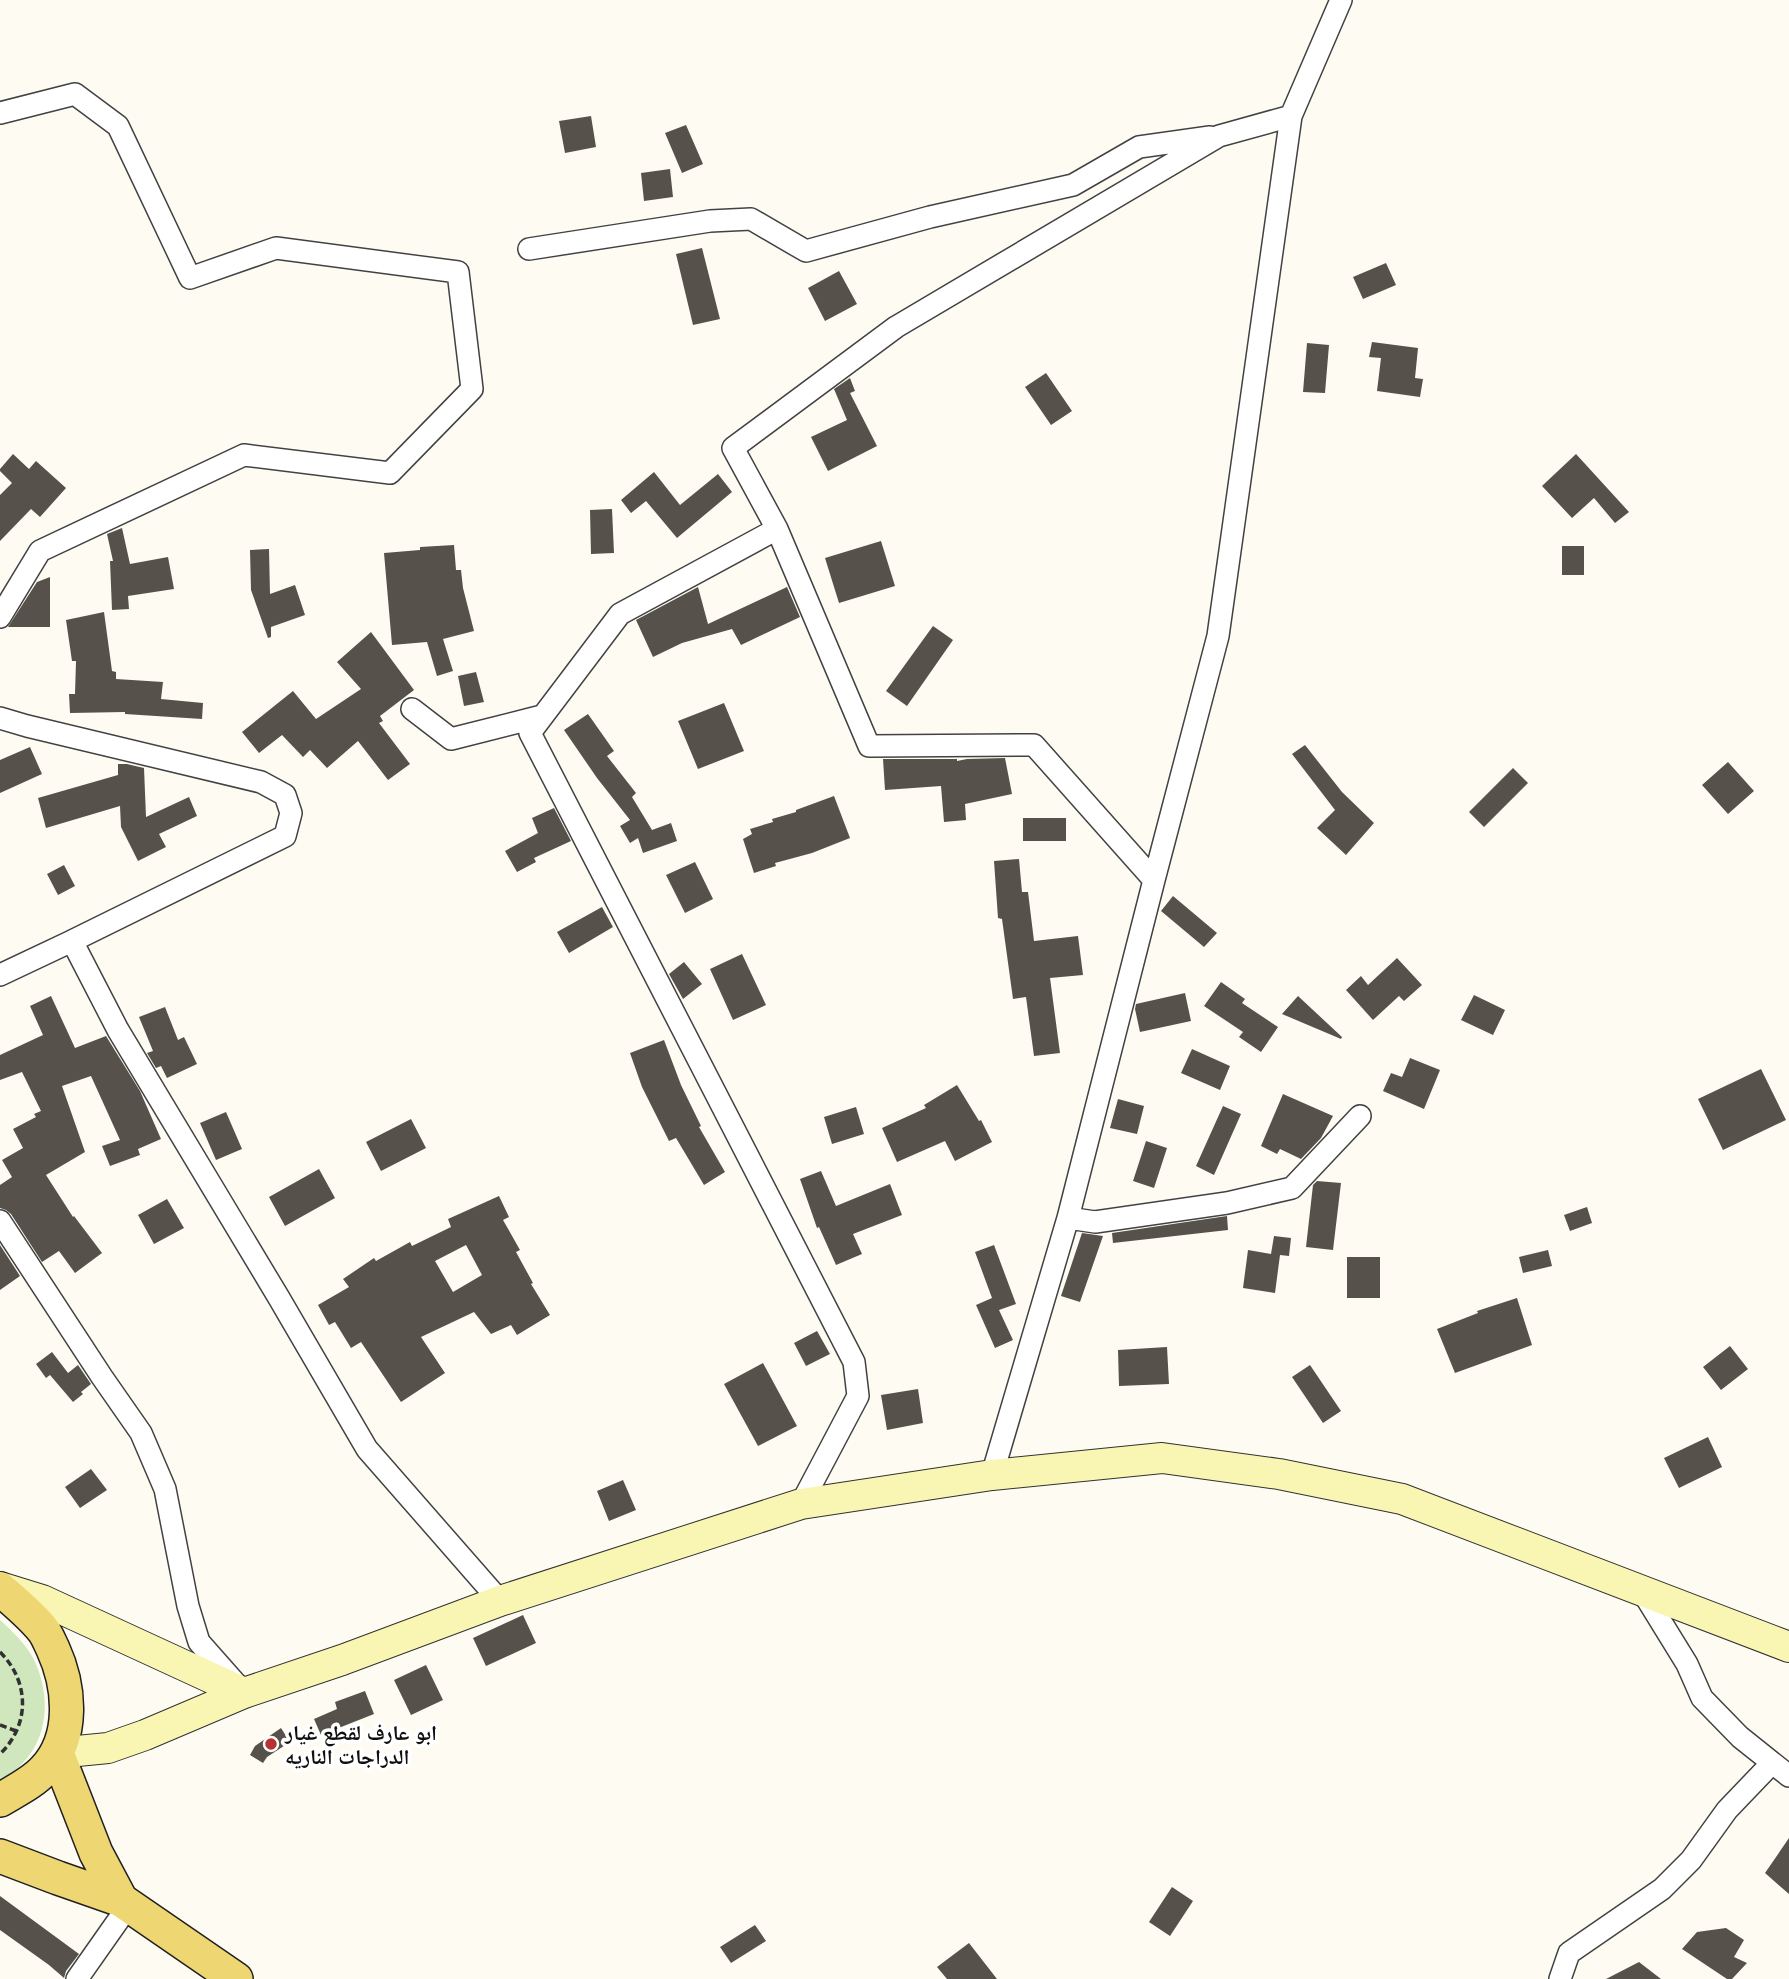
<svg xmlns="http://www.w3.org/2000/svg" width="1789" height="1979" viewBox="0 0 1789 1979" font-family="'PT Serif','Noto Naskh Arabic',serif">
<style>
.green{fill:#d0e6bd}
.building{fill:#57514c;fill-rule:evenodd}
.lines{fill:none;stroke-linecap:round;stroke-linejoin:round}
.street-casing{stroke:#424242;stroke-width:24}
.secondary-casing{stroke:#313131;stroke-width:32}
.primary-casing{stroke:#202020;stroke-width:36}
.path{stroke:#313131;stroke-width:3.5;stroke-dasharray:7 3.5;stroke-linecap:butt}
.street{stroke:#fff;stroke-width:21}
.secondary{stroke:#f9f5b2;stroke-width:30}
.primary{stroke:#eed772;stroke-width:33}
.poi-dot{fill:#b53331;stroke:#fff;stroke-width:2.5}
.labels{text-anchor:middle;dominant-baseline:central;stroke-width:7;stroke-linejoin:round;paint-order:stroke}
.poi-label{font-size:21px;font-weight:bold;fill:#0f0f0f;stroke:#fff;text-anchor:start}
</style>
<rect width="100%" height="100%" fill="#fefcf2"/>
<path class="green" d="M0,1620C12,1631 28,1646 35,1662C55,1706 45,1757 0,1780Z"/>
<path class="building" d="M591,116L596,147L565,153L559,121Z
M686,125L703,164L682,173L665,133Z
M670,169L673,197L644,201L641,173Z
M702,248L720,319L693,325L676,254Z
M1386,263L1396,285L1363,299L1353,277Z
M839,271L857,304L825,321L808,288Z
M1372,342L1418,348L1415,378L1423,379L1420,397L1377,391L1381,358L1369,357Z
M1307,343L1329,345L1325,393L1303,392Z
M1046,373L1072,411L1051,425L1025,387Z
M850,378L855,391L850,393L877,446L828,471L811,437L847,420L834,389Z
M13,454L29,469L36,461L66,488L40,517L31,509L0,541V495L12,483L0,471V469Z
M1576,454L1629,512L1615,523L1594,498L1572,518L1542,486Z
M654,472L680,505L718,474L732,492L677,538L646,501L631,513L621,500Z
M612,509L614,553L591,554L590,510Z
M122,528L130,564L168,557L174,589L128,596L129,609L112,610L110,561H113L107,534Z
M881,541L895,586L839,603L825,558Z
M454,545L456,570H461L463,588L474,631L443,639L453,671L437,676L427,642L392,645L384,553L420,550V547Z
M1562,546H1584V575H1562Z
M269,549L270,594L295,585L305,615L271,627V637L268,638L251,590L250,550Z
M50,577V627H8L37,582Z
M698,587L708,624L787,587L800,617L741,645L732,629L682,643L653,657L636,620Z
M104,612L112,671L116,672V679L163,682L161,699L203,703L202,719L125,714V712L70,713L69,694H75L76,661H72L66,620Z
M933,626L953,640L907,706L886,691Z
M371,632L414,690L380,716L383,721L379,723L410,764L388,780L358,741L327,768L310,750L303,757L282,735L259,753L242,732L293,691L316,719L361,689L337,662Z
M476,672L484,702L464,706L458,676Z
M724,703L744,751L698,769L678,721Z
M588,714L614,751L607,756L636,793L632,797L652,830L671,823L677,841L643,853L638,838L630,843L620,826L630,820L597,778L564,730Z
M1305,745L1342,792L1374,823L1346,855L1317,828L1335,810L1292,754Z
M30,747L42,774L0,793V760Z
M1005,758L1012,794L965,804L966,820L944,822L941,786L885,790L883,759H957V761L967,759Z
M1728,762L1754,791L1728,814L1702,785Z
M118,764H127L144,768L146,817L189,797L197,816L159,834L166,847L138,861L121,827L120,806L46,828L38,798L118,775Z
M1513,768L1528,783L1484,827L1469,812Z
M834,796L850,838L812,853L775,863L776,866L754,873L743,839L752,834L750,829L773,822L772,819L796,812V810Z
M554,808L571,841L534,858L536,862L517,872L505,851L538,833L532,818Z
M1023,818H1066V841H1023Z
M1019,859L1022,892H1028L1034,941L1078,936L1083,975L1050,978L1060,1053L1034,1056L1026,997L1013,999L1002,919L998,918L994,861Z
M695,862L713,899L685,913L666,875Z
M64,865L75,886L58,895L47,874Z
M1173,896L1217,933L1204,947L1161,911Z
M602,907L613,927L569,953L557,932Z
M742,954L766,1005L733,1020L710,969Z
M1397,958L1422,985L1404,1001L1399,996L1373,1020L1346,990L1361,976L1368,985Z
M684,962L702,984L683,999L669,974Z
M1221,982L1245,999L1242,1003L1278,1027L1261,1052L1239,1037L1243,1032L1204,1006Z
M1185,993L1191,1021L1140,1032L1135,1009L1136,1004Z
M1474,995L1505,1010L1493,1035L1461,1020Z
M51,996L75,1048L106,1036L140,1091L161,1139L138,1149L140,1155L110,1166L102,1146L120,1140L91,1076L62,1086L85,1152L46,1175L73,1217L74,1216L102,1253L75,1273L59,1251L42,1262L11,1214L6,1210L0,1208V1185L12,1177L2,1160L23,1148L13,1129L36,1117L34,1114L41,1111L22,1072L0,1080V1055L43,1035L30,1006Z
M1298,996L1342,1037L1341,1039L1282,1014Z
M165,1007L178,1040L184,1037L197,1064L167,1078L161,1066L156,1068L147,1053L153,1051L139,1017Z
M664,1040L681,1085L701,1126L699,1127L725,1172L704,1185L676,1138L669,1141L642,1087L630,1053Z
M1192,1049L1230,1066L1220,1090L1181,1073Z
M1410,1058L1440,1070L1424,1109L1383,1091L1391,1073L1402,1077Z
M1761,1069L1786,1120L1723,1150L1698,1099Z
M957,1085L979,1121L981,1120L992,1142L955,1161L945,1141L897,1162L882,1128L926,1108L924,1105Z
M1283,1094L1333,1116L1321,1138L1301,1159L1280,1149L1277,1154L1261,1146Z
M1118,1099L1144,1106L1137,1134L1110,1128Z
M1223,1106L1241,1114L1214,1175L1196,1166Z
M856,1107L864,1134L832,1144L824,1117Z
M226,1112L242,1149L216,1160L200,1123Z
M411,1119L426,1148L381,1171L366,1142Z
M1146,1141L1167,1148L1154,1188L1133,1181Z
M319,1169L335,1198L285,1226L269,1197Z
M821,1171L836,1206L890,1184L902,1215L853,1234L862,1254L836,1265L819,1227L817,1228L800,1179Z
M1317,1181L1341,1183L1333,1250L1306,1247L1313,1185Z
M499,1196L509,1217L503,1220L520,1250L516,1252L533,1283L531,1284L550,1315L517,1335L511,1325L491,1334L474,1312L421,1337L445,1373L401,1402L361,1342L351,1348L335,1322L329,1325L318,1305L349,1287L343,1279L374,1258L376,1261L410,1242L412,1246L451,1227L448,1219ZM466,1245L482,1275L453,1292L435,1261Z
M167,1199L184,1228L154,1244L138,1215Z
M1587,1207L1592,1223L1570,1231L1564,1215Z
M1227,1216L1228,1230L1113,1243L1112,1233Z
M1082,1233L1103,1236L1080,1302L1061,1296Z
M1274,1236L1291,1238L1289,1256L1280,1255L1275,1293L1243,1288L1248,1250L1271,1254Z
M0,1245L20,1276L0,1290Z
M994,1245L1016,1304L999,1310L1013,1340L995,1348L976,1305L992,1298L975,1252Z
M1548,1250L1552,1266L1523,1273L1519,1257Z
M1347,1257H1380V1298H1347Z
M1517,1298L1532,1345L1455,1373L1437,1329L1478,1313L1477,1311Z
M817,1331L830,1354L806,1366L794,1343Z
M1730,1346L1748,1369L1721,1390L1703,1367Z
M1167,1347L1169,1384L1119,1386L1118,1350Z
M52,1352L68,1373L78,1365L91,1384L81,1392L83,1394L73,1402L50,1375L46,1378L36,1364Z
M763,1363L797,1426L758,1446L724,1384Z
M1310,1365L1341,1411L1323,1423L1292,1377Z
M918,1389L923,1423L887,1430L881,1395Z
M1708,1437L1722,1467L1679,1488L1664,1458Z
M91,1469L107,1490L80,1508L65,1487Z
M623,1480L636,1510L609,1521L597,1491Z
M523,1615L536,1643L486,1666L473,1638Z
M426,1665L443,1700L411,1715L394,1680Z
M365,1691L374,1714L321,1735L314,1719L337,1709L335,1702Z
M281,1728L290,1742L267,1757L263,1763L250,1755L255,1746Z
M1789,1838V1894L1765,1873Z
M1172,1887L1193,1901L1170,1936L1149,1922Z
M0,1896L79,1954L66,1971L64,1978L49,1965L0,1930Z
M755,1925L766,1941L731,1963L720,1947Z
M1726,1928L1744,1940L1734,1957L1747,1963L1732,1979H1727L1682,1949L1697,1932Z
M969,1943L997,1979H947L937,1967Z
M1639,1962L1661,1979H1606Z"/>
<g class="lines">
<defs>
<path id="street" d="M0,113L75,94L118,126L190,278L276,248L458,272L472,389L390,473L244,455L40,551L0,617
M529,249L710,221L751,219L806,251L930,217L1073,185L1139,147L1210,137
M777,529L733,448L896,327L1219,136L1291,116
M412,709L451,739L542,716
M0,718L27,726L261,782L285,795L291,813L285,836L72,941
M0,975L72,941L118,1030L279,1298L367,1449L500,1601
M1068,1218L1095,1222L1227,1203L1292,1188L1360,1116
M0,1221L102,1377L141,1433L165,1489L188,1606L199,1642L237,1685
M992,1475L1068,1218L1154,880L1218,636L1291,116L1341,0
M801,1504L858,1396L854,1362L530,733L620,614L777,529L869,746L1034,745L1154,880
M1642,1591L1687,1664L1702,1698L1740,1737L1789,1776
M77,1979L129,1905
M1560,1979L1569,1953L1662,1889L1691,1860L1727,1810L1772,1763"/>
<path id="secondary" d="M0,1587L42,1600L244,1693
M57,1753L108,1748L145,1735L244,1693L342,1660L500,1601L801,1504L992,1475L1162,1458L1279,1474L1402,1499L1789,1647"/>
<path id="primary" d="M0,1589C15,1602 31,1615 43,1630C47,1635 50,1643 53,1649C70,1686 75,1738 44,1770C32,1783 15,1791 0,1800
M57,1753L96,1853L121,1900
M0,1856L58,1878L121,1900L236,1979"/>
</defs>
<use href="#street" class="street-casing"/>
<use href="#secondary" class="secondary-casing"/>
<use href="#primary" class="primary-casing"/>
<path class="path" d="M0,1652C30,1682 30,1725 0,1754
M0,1725L16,1731"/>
<use href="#street" class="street"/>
<use href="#secondary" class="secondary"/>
<use href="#primary" class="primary"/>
</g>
<circle class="poi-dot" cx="271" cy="1744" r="7"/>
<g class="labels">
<g class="poi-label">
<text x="285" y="1732">ابو عارف لقطع غيار<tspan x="285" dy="24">الدراجات الناريه</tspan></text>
</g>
</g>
</svg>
